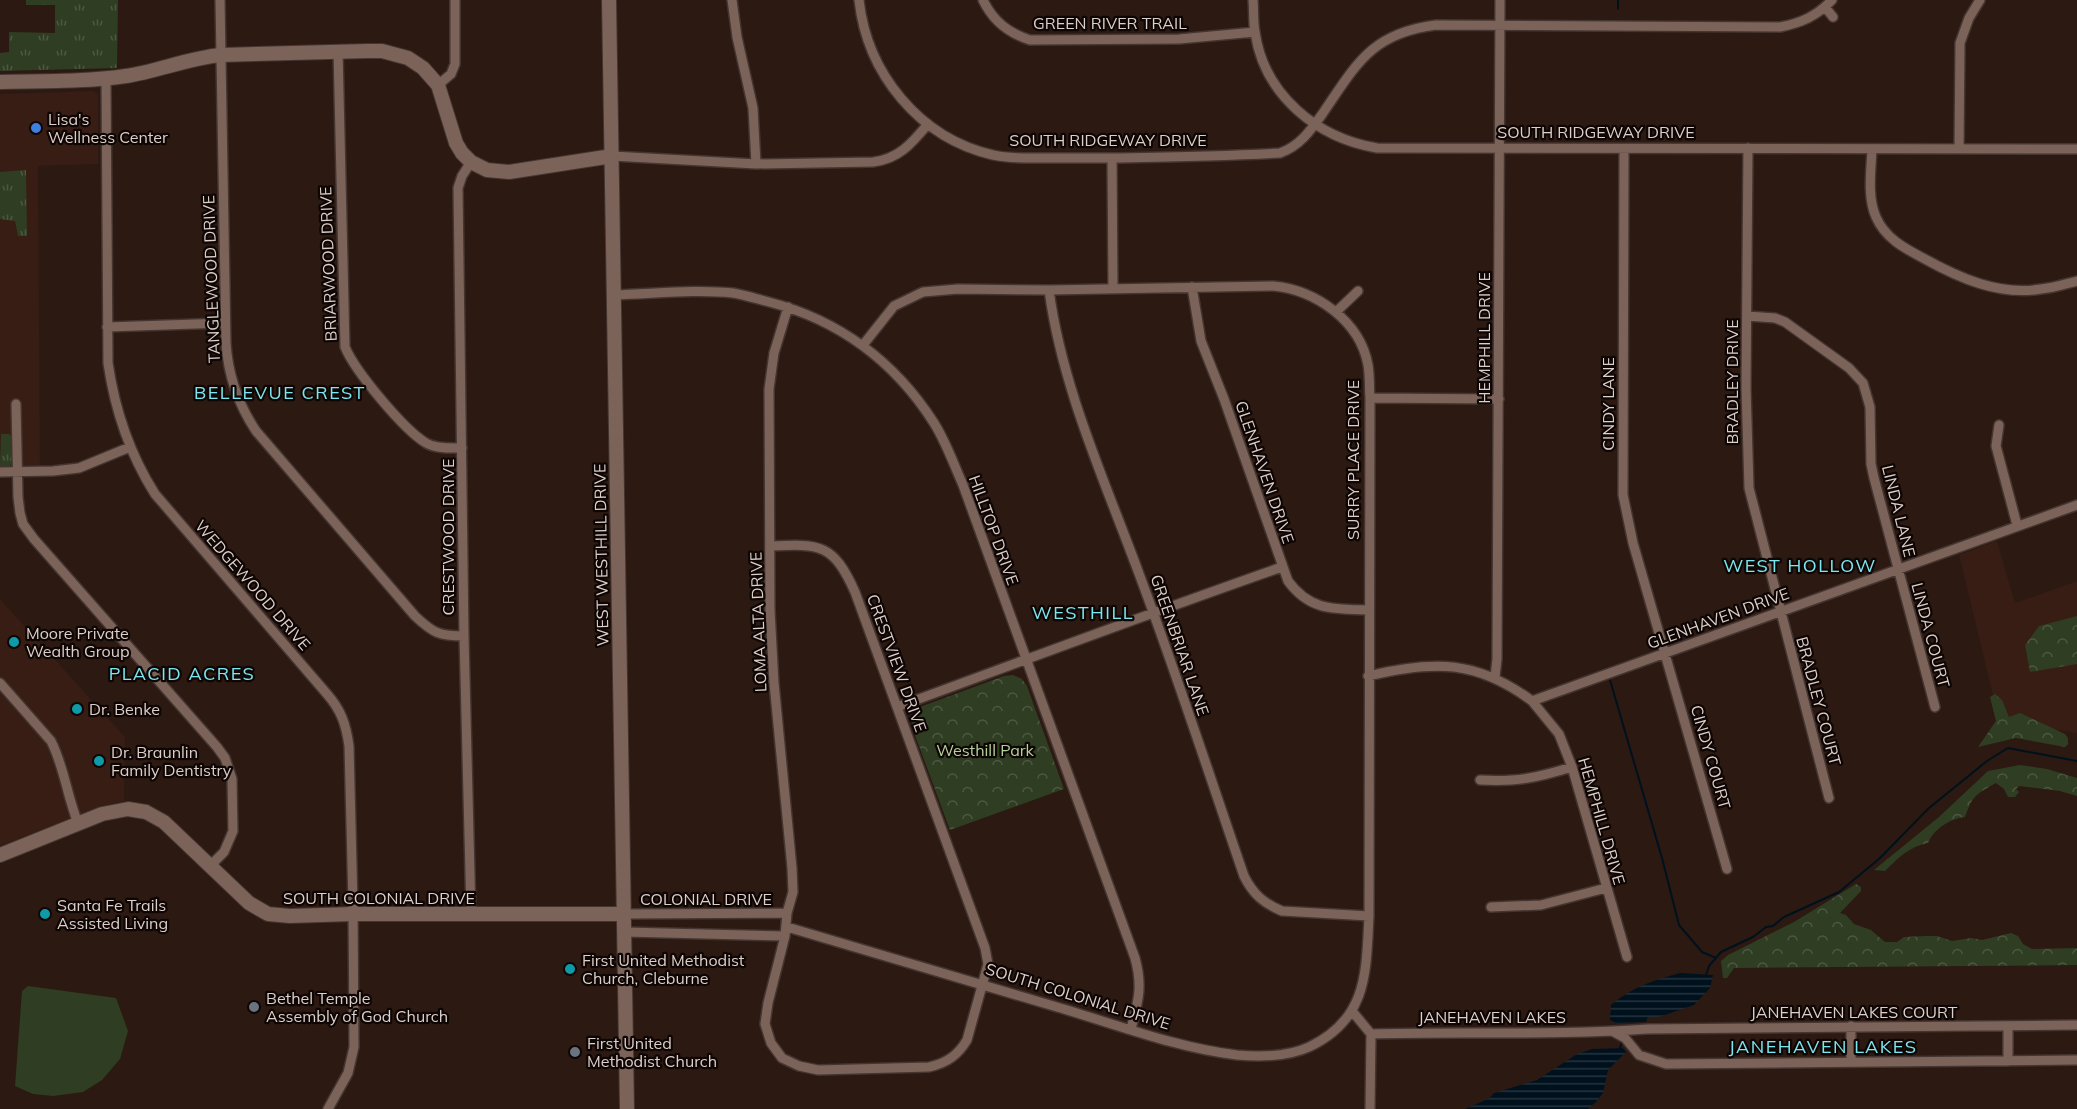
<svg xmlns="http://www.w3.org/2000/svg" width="2077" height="1109" viewBox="0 0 2077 1109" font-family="Mulish,sans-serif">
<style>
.built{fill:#371d13}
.grass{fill:url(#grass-tufts)}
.forest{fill:url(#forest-crowns)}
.pitch{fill:#2f3d23}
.water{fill:url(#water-rules)}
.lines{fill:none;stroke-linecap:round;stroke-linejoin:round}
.stream{stroke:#00111e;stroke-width:2}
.street-casing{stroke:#443531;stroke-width:12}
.secondary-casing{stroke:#443531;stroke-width:16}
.street{stroke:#7b6359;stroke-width:9}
.secondary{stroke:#7b6359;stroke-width:14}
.shop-dot{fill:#3f7fe0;stroke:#0e0604;stroke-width:2}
.culture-dot{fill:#0f9aa8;stroke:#0e0604;stroke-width:2}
.worship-dot{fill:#6b7280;stroke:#0e0604;stroke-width:2}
.labels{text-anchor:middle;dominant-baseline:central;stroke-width:4.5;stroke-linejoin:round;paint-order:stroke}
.street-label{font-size:16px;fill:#ddcfc9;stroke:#0e0604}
.poi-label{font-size:16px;fill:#ddcfc9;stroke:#0e0604;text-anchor:start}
.park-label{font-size:16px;fill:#b4d29b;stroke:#0e0604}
.neighbourhood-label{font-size:18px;letter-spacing:1.5px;fill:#7ce7f0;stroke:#0e0604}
</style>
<defs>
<pattern id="grass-tufts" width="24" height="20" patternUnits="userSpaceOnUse" patternTransform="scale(1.5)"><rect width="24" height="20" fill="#2f3d23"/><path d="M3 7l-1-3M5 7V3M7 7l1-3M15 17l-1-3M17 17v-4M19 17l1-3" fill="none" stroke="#4d5842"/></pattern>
<pattern id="forest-crowns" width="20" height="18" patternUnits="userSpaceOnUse" patternTransform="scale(1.5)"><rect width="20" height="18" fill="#2f3d23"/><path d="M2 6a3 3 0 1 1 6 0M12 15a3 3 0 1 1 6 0" fill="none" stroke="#4d5842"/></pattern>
<pattern id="water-rules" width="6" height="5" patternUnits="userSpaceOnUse" patternTransform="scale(1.5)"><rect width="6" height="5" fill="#00111e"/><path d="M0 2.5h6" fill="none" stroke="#25333d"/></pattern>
</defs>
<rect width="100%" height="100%" fill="#2c1911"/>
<path class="built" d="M93,91L97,93L98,96V164L38,166L40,466L0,467V94Z
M1997,541L2015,603L2077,581V733L1999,720L1959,555Z
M0,599L125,737L124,801L101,806L0,846Z"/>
<path class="grass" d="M26,0H118L117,68L0,71V53L9,52V32L55,33V5H26Z
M26,170L27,236H18L15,221L0,219V172Z
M1,434H9L12,437V463L9,467H0Z"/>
<path class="forest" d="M2077,616V664L2030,672L2025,645L2039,626Z
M1013,675L1022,679L1027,686L1064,789L950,830L912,727V717L920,707L1004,676Z
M1995,694L2002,700L2009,717L2020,713L2065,734L2068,738V744L2065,747L2016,738L1978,747L1996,721L1990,697Z
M2020,765L2047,769L2077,778V796L2060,791L2019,786L2016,789L2019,792L2015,797H2008L2004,789L1996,783C1975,795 1973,795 1965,817C1949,819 1934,829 1928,843C1909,847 1899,857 1885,871L1874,870L1939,817L1988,771Z
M1856,884L1861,887V891L1840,913L1846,915L1854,924L1871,930L1885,942H1897L1904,937L1926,936H1937L1952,941L1971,938L1982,940L2011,933L2018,936L2023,944L2032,949L2077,948V965L1734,968L1727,978H1723L1721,961L1728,955L1794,922Z"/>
<path class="pitch" d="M28,986L116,998L128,1031L120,1059L102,1080L83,1092L53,1096L33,1094L15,1086L22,991Z"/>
<path class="water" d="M1680,973L1713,975L1710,988L1694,1005L1659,1017H1648L1646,1022L1616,1023L1610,1020L1611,1005C1632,987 1654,980 1680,973Z
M1623,1048L1626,1052L1608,1070L1603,1093L1596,1102L1588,1109H1465L1490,1098L1494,1093L1537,1080L1577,1054L1592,1049Z"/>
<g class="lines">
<path class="stream" d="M1618,9V0
M1610,680L1662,858L1679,925L1702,952L1716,958
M1706,975L1709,966L1721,952L1753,937L1766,927L1773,926L1784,917L1839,892L1879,859L1929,808L1987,761L2008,748L2077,761
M1619,1051L1623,1039"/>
<defs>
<path id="street" d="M220,0L226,343C228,375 238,404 256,431L415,616C433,633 439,636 464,636
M732,0L737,37L753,108L756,164
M859,0C867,73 919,138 993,155C1011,159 1029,158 1048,158C1072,158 1096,158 1120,158C1174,157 1227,156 1280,153C1300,146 1311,130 1323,113C1357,63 1372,33 1436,25L1780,27C1801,23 1817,16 1832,0
M983,0C993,21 1008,33 1030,40L1179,39L1255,32
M1253,0C1254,11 1253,22 1255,32C1264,95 1317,138 1377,148L2077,149
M1825,7L1833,17
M338,51L345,347C355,371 403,429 426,443C436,449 451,448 462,448
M106,79L108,363C115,411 129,453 155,494L327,694C341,710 346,724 349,746L353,904L354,1047L348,1073L328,1109
M438,85L451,74L455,64V0
M1748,148L1746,388L1749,488L1829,798
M1624,149L1623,495L1633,543L1727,869
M1872,149C1871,171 1867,197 1876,217C1885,238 1904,248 1923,258C1959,278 1999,296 2041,289C2053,288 2065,284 2077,281
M1959,149L1960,43L1969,18L1980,0
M612,156L756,164L873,162C899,159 912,143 928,124
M1112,158L1113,289
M471,162L462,176L458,188L464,636L471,914
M1192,287L1201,341L1224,399L1288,581C1310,611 1334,609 1368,610
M1049,290C1062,387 1104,479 1138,571C1176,672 1209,774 1244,876C1253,894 1263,903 1282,911L1369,916
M614,295C654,294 694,289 733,293C745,295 757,299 769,302C839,320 895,362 934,423C946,442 954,465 963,485L1135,958C1143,987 1138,1002 1131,1029
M1336,312L1358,291
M1747,316L1775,318L1785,322L1849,368L1863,383L1870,407L1871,464L1874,478L1935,707
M107,327L225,323
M1370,398L1499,399
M16,404L18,497L20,513L23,524L34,539L217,747L225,758L232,779L233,831L224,852L210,866
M1999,425L1996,446L2017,525
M0,472L53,471L79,468L130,447
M770,546C820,544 833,543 855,592L985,948L988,964L967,1040C958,1055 947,1063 929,1067L818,1070L799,1066L782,1058L771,1043L765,1024L768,1003L785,936L787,913L793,892L792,868L774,683L770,610L769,389L774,353L788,307
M1368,676C1434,660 1477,660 1532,701L2077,505
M1495,677L1497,659L1500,0
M0,683L51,741C64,766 67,796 78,823
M1532,701L1559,734L1572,767L1627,957
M897,707C1025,660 1153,612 1282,567
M1480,780C1517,782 1536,778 1572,767
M1491,907L1541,905L1606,888
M625,914L787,913
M787,927C877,954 967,980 1057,1007C1115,1024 1177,1048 1237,1055C1260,1057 1287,1057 1309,1047C1368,1019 1366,972 1369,916L1370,398C1369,388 1370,376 1368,365C1360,321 1316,290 1273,286L1049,290L958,289L923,292L894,306L863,345
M625,932L785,936
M1352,1011L1371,1034L1370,1109
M1851,1026V1062
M2008,1026V1061
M1614,1032L1625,1038L1639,1055L1666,1064L2077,1060
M1371,1034C1463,1031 1555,1036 1647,1029L2077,1025"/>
<path id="secondary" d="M609,0L627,1109
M0,82C42,81 85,82 126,76C158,71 189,58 221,55L367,51H382L408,58L423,68L438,85L456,143L462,153L471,162L487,170L509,172L612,156
M0,855L102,814L128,809L146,812L164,822L249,903L268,914L290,916L353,914H625"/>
</defs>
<use href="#street" class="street-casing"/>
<use href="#secondary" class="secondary-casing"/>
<use href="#street" class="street"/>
<use href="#secondary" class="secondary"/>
</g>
<circle class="shop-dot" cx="36" cy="128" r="6"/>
<g class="culture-dot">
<circle cx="14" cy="642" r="6"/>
<circle cx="77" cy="709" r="6"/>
<circle cx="99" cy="761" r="6"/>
<circle cx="45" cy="914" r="6"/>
<circle cx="570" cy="969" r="6"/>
</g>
<g class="worship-dot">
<circle cx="254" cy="1007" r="6"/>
<circle cx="575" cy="1052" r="6"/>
</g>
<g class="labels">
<g class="street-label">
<text x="1110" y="23">GREEN RIVER TRAIL</text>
<text x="1596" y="132">SOUTH RIDGEWAY DRIVE</text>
<text x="1108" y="140">SOUTH RIDGEWAY DRIVE</text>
<text transform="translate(328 264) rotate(-92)">BRIARWOOD DRIVE</text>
<text transform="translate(211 279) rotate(-92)">TANGLEWOOD DRIVE</text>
<text transform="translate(1484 338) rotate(-90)">HEMPHILL DRIVE</text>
<text transform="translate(1732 382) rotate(-90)">BRADLEY DRIVE</text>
<text transform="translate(1608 404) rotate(-90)">CINDY LANE</text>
<text transform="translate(1353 460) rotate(-90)">SURRY PLACE DRIVE</text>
<text transform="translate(1265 472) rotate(71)">GLENHAVEN DRIVE</text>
<text transform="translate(1899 511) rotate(76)">LINDA LANE</text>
<text transform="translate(994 530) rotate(70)">HILLTOP DRIVE</text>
<text transform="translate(448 537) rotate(-90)">CRESTWOOD DRIVE</text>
<text transform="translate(601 555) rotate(-91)">WEST WESTHILL DRIVE</text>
<text transform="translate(253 585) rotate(49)">WEDGEWOOD DRIVE</text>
<text transform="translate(1718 618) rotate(-20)">GLENHAVEN DRIVE</text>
<text transform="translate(758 622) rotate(-92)">LOMA ALTA DRIVE</text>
<text transform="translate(1931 635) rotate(75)">LINDA COURT</text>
<text transform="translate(1180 645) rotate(71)">GREENBRIAR LANE</text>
<text transform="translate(897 663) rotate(70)">CRESTVIEW DRIVE</text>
<text transform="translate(1819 701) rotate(75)">BRADLEY COURT</text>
<text transform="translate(1711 757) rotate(74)">CINDY COURT</text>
<text transform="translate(1602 821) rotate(74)">HEMPHILL DRIVE</text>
<text x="379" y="898">SOUTH COLONIAL DRIVE</text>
<text x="706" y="899">COLONIAL DRIVE</text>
<text transform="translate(1078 996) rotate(17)">SOUTH COLONIAL DRIVE</text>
<text x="1854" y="1012">JANEHAVEN LAKES COURT</text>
<text x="1492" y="1017">JANEHAVEN LAKES</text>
</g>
<g class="poi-label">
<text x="48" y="119">Lisa's<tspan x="48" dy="18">Wellness Center</tspan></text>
<text x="26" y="633">Moore Private<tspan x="26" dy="18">Wealth Group</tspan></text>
<text x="89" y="709">Dr. Benke</text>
<text x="111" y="752">Dr. Braunlin<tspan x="111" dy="18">Family Dentistry</tspan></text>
<text x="57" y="905">Santa Fe Trails<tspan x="57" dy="18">Assisted Living</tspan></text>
<text x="582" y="960">First United Methodist<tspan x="582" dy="18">Church, Cleburne</tspan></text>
<text x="266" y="998">Bethel Temple<tspan x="266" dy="18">Assembly of God Church</tspan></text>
<text x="587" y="1043">First United<tspan x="587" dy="18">Methodist Church</tspan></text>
</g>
<g class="park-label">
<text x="985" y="750">Westhill Park</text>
</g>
<g class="neighbourhood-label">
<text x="280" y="392">BELLEVUE CREST</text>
<text x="1800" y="565">WEST HOLLOW</text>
<text x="1083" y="612">WESTHILL</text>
<text x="182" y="673">PLACID ACRES</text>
<text x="1823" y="1046">JANEHAVEN LAKES</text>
</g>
</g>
</svg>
